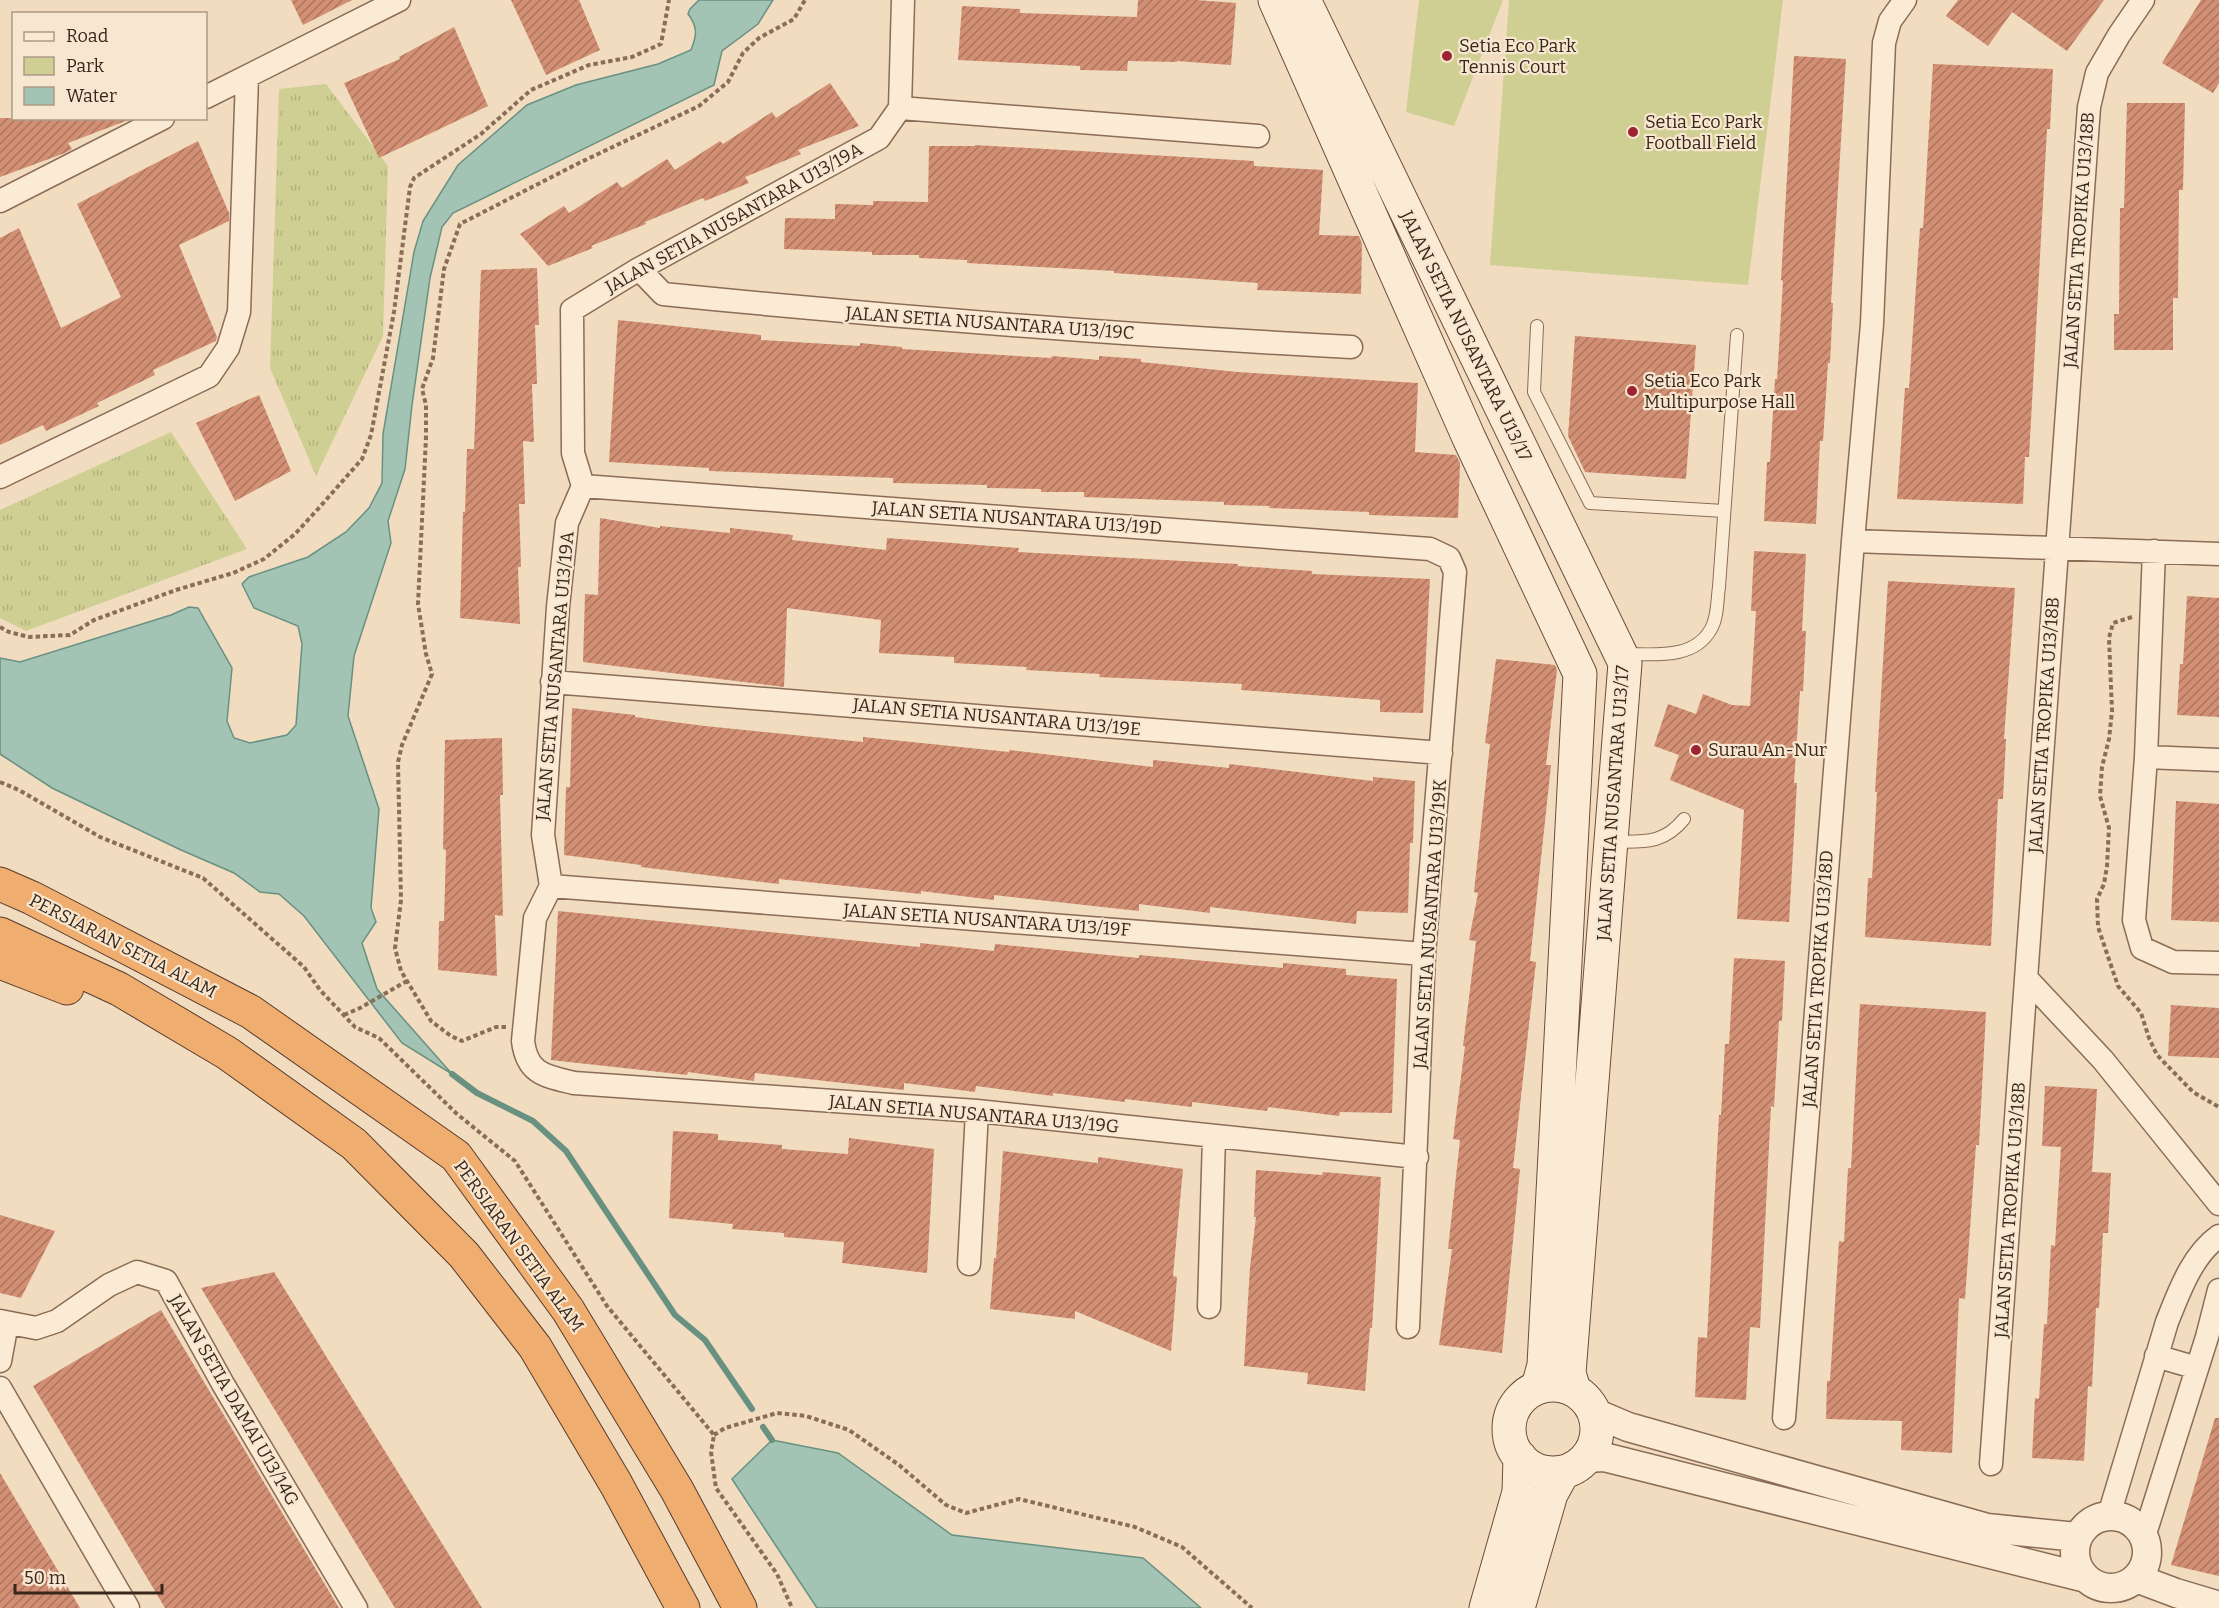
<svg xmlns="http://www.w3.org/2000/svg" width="2219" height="1608" viewBox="0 0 2219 1608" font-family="Bitter,serif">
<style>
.grass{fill:url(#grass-tufts)}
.park{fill:#d0cf93}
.water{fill:#a3c3b5;stroke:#699182;stroke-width:1.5}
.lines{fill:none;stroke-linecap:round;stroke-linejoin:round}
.stream{stroke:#699182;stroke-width:6}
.building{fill:url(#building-hatch)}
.service-casing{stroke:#8b6c56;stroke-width:14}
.minor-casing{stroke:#8b6c56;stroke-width:25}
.tertiary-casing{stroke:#8b6c56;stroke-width:31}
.secondary-casing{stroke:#6d4d3a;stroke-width:35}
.trunk-casing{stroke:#583b2b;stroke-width:35}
.path{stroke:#8b6c56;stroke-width:4;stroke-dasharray:4.5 3;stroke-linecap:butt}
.service{stroke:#fbead4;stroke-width:12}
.minor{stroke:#fbead4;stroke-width:22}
.tertiary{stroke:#fbead4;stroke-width:28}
.secondary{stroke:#fbead4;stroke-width:33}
.trunk{stroke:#efad6f;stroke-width:33}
.poi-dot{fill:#9e2232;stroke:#f8e7d0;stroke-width:2}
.labels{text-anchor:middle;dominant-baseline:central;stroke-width:4.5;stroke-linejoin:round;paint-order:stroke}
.poi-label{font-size:18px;fill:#3a271c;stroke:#f8e7d0;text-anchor:start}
.street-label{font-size:18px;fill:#3a271c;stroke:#f8e7d0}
</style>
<defs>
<pattern id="grass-tufts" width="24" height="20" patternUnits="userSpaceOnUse" patternTransform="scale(1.5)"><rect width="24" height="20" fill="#d0cf93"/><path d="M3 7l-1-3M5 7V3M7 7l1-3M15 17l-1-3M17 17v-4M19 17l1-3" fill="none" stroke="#b3b27e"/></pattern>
<pattern id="building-hatch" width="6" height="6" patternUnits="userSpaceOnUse" patternTransform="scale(1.5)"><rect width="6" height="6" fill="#d28f73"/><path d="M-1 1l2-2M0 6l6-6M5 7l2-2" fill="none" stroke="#ab755e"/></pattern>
</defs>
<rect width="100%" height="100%" fill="#f1dcc0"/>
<path class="grass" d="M326,84L388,166L383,336L316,476L270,368L279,89Z
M171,432L247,549L26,631L0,618V510Z"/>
<path class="park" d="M1419,0H1503L1454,126L1406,112Z
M1509,0H1783L1748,285L1490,265Z"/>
<path class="water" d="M699,0H773L758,24L722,51L714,85L453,213L442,227L430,278L412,405L405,469L388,521L391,543L354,656L348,716L379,809L371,908L376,922L362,943L377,989L452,1074L402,1043L304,916L279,894L260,892L234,873L181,850L52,788L0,754V658L20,662L171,615L189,607L198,608L232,668L227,721L234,738L250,743L287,735L296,725L302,644L298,626L254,608L242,584L249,577L308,557L346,532L369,508L382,483L383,434L414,252L423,221L458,165L527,105L576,85L658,64L691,50C697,35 698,27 688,14L690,9Z
M772,1440L838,1453L952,1535L1143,1558L1201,1608H817L732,1479Z"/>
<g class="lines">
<path class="stream" d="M452,1074L477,1093L533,1121L566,1151L675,1315L705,1340L752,1409
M763,1427L772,1440"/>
</g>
<path class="building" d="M291,0H352L303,25Z
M511,0H579L600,50L546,75Z
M1138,0H1196L1236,3L1231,65L1177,61V62L1128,61L1127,71L1080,70V66L958,60L962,6L1020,9V13L1137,17Z
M1958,0H2104L2067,51L2012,12L1988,46L1946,16Z
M2201,0H2219V83L2213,93L2162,63Z
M454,27L488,106L379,158L344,83L400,59L399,57Z
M1794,56L1846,59L1831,303H1833L1830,363H1828L1823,441H1820L1816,524L1764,521L1767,462H1770L1775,379H1777L1783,281L1781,280Z
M1933,64L2053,69L2050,129H2047L2029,457H2025L2023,504L1897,499L1905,388H1909L1920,228H1923Z
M830,83L859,126L798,150L801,154L745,177L749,183L705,201L703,198L645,222L646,224L591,246L593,248L548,266L520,234L564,206L569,213L617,182L622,188L667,159L675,170L720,141L723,144L772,112L776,118Z
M2127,103H2185L2183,190H2179L2178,298H2173V350H2114V314H2119L2120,208H2124Z
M0,118H131V119L68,143L72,149L65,153L0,177Z
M198,141L229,213V221L179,245L217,337L216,341L153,370L155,375L97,403L99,406L46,431L43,425L0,445V238L19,228L61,328L121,297L77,204Z
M975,145L1254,161V166L1323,170L1319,235L1359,236L1362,244L1361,294L1257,290L1258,283L1114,273V271L967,263V260L919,258V255H872V252L784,249L785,218L835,219V204L873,205V201L928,202L929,146H975Z
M537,268L539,325H535L537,384H532L534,442L523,441L525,504H519L521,567H518L520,624L460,618L463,512H465L467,449H474L481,270Z
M618,320L761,335V340L860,346V343L902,347V349L1051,358L1052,356L1099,360V356L1141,359V362L1237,372L1418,383L1415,452L1456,455L1460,463L1458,518L1369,515V512L1269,508L1270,506L1224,505V502L1084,497V492H1041V489L987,488V485L893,483V478L709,471V468L609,462Z
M1575,336L1696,345L1686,479L1585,472L1568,436Z
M259,395L291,471L235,501L196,423Z
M600,518L660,528V526L730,533V528L793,535L792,540L886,550L887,538L1019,548L1018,552L1238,564V566L1312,571V574L1430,579L1423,713L1380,712V700L1241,690L1242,684L1099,677L1100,674L1026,670L1027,667L954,663V657L879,653L881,620L787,608L784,687L583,662L585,594L598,595Z
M1754,551L1806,554L1802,631H1806L1803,691H1800L1794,783H1797L1789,922L1737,919L1744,810L1670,780L1679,755L1654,746L1668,704L1696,714L1703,694L1732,705L1750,706L1756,611H1751Z
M1888,581L2015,588L2004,739H2006L2003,799H1998L1991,946L1865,937L1868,878H1872L1877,792H1875Z
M2187,596L2219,598V717L2177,715L2180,664H2183Z
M1496,659L1555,665L1557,670L1546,765H1551L1530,961L1536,962L1513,1168L1520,1169L1502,1353L1439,1345L1452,1249H1448L1460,1140L1453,1139L1465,1046H1463L1476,941L1469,940L1478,893L1474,892L1490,744L1485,743Z
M572,708L635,715V717L705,726L863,742V737L1009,752V750L1153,767V760L1229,768V764L1373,781V777L1415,781L1413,843H1410L1408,913L1357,911L1356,924L1210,907V913L1139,904V911L994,895V900L921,891V894L779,879V884L641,867V865L564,855L566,787H570Z
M502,738L503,795H500L503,916L495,915L497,976L438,970L439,921H444L446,850L443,849L445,740Z
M2176,801L2219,804V922L2171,920Z
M558,911L920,947V943L994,951L995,944L1139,958V955L1283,968V963L1346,969V975L1397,979L1392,1113L1340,1112L1339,1116L1268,1107L1267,1111L1192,1102V1107L1125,1099V1102L1053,1093V1096L976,1086L975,1092L904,1083V1090L755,1073L754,1081L688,1072L687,1075L551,1060Z
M1734,958L1785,961L1782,1021H1779L1774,1107L1771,1106L1760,1328L1750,1327L1746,1400L1695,1397L1698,1337L1707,1338L1719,1115H1721L1725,1044H1729Z
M1860,1004L1986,1012L1979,1145H1976L1965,1299L1959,1298L1952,1453L1901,1450L1902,1421L1826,1419L1827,1381H1830L1839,1241L1844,1242L1848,1168H1851Z
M2171,1005L2219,1008V1058L2168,1056Z
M2045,1086L2097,1089L2092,1172L2111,1173L2108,1233H2103L2099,1308H2096L2092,1387L2088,1386L2084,1461L2032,1458L2035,1398L2039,1399L2044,1324H2047L2051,1245L2055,1246L2061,1147L2042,1146Z
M673,1131L718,1134V1140L782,1145V1149L848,1154L849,1138L934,1149L927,1273L842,1263L844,1242L784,1237V1233L732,1229L733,1224L669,1218Z
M1003,1151L1098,1163V1157L1183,1169L1173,1276L1177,1277L1171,1351L1075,1311V1319L990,1309L994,1258H996Z
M1256,1170L1322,1175L1323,1172L1381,1177L1372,1328H1370L1365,1391L1307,1384L1308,1373L1244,1366L1250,1267L1256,1217H1254Z
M0,1215L55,1231L21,1298L0,1293Z
M274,1272L482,1608H395L201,1288Z
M161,1310L339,1608H165L33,1386Z
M2215,1418H2219V1576L2171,1565Z
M0,1473L80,1608H0Z"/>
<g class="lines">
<defs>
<path id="service" d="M1537,326L1534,392L1590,503L1724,511
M1624,654C1654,654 1694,660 1711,629C1718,617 1717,600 1719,587L1737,335
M1612,842C1643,841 1663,845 1684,819"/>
<path id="minor" d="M903,0L900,108L879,138L639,269L572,310L573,453L583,486L567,523L558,607L543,835L551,886L535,918L523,1041C527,1074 545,1076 574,1083L977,1111L1417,1157
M206,97L399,0
M900,108L1258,136
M0,201L163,118
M639,269L663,294C892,317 1122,335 1351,347
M0,477L209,376L228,348L239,312L247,77
M583,486L1430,549L1449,558L1455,572L1424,954L1408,1327
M1853,541L2219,554
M2154,551L2146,757L2134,920L2142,948L2173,962L2219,963
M552,682L1441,753
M2146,757L2219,760
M551,886L1424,954
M2028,980L2103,1060L2219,1204
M969,1264L977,1111
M1209,1307L1214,1137
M0,1321L36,1328L57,1321L109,1285L137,1272L166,1281L223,1384L356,1608
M2156,1356L2197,1368
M0,1361L7,1323
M0,1388L128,1608
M1784,1418L1853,541L1872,324L1884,43L1890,21L1905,0
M1991,1464L2089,107L2097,73L2119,35L2143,0
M2109,1515L2167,1322C2179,1292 2192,1255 2219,1236
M2144,1537L2207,1337L2219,1290"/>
<path id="tertiary" d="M1595,1413L1628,1427L1987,1528L2077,1537
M1586,1458L1604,1457L2086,1578
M2075 1552a36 36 0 1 1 72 0a36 36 0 1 1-72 0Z
M2136,1578L2176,1593L2219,1606"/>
<path id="secondary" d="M1275,0L1469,438L1580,674L1544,1365L1538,1387
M1304,0L1625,663L1569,1373L1574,1390
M1509 1429a44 44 0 1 1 88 0a44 44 0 1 1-88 0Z
M1486,1608L1519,1492L1520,1457
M1518,1608L1551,1494L1563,1472"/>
<path id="trunk" d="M0,884L32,898L251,1012L456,1156L568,1310L677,1490L740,1608
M0,934L119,989L227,1053L354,1144L464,1255L535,1347L616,1484L683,1608
M0,962L67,988"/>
</defs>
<use href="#service" class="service-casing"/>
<use href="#minor" class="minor-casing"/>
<use href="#tertiary" class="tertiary-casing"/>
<use href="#secondary" class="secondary-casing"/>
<use href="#trunk" class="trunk-casing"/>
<path class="path" d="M2132,617L2113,623L2109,638L2112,711L2109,739L2102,767L2100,796L2109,828L2107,866L2104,884L2097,899L2098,927L2118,986L2141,1013L2149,1038L2157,1055L2193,1092L2219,1107
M0,627L9,632L29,637L70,635L94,620L176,590L233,573L264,559L295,534L318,509L362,459L371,435L394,312L410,187L414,178L481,134L531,90L589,65L632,57L661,44L669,0
M0,782L19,790L100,837L203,878L304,967L320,990L355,1027L379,1038L457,1114L515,1161L607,1306L714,1435L711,1452L716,1488L777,1574L792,1608
M344,1015L360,1008L407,981
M506,1027H496L462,1041L451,1036L431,1021L401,971L395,948L401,900L398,762L402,745L432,674L426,654L418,604L426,437V405L422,389L433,358L444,269L460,224L579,163L699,106L728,82L743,53L759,38L794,19L805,0
M714,1435L725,1428L777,1413L806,1416L849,1430L899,1465L946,1505L966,1513L1019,1499L1135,1527L1182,1547L1252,1608"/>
<use href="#service" class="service"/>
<use href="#minor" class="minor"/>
<use href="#tertiary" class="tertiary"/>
<use href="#secondary" class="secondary"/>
<use href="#trunk" class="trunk"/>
</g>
<g class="poi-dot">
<circle cx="1447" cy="56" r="6"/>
<circle cx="1633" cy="132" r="6"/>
<circle cx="1632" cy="391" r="6"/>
<circle cx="1696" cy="750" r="6"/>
</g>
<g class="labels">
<g class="poi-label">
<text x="1459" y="46">Setia Eco Park<tspan x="1459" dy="21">Tennis Court</tspan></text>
<text x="1645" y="122">Setia Eco Park<tspan x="1645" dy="21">Football Field</tspan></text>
<text x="1644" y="381">Setia Eco Park<tspan x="1644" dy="21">Multipurpose Hall</tspan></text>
<text x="1708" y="750">Surau An-Nur</text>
</g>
<g class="street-label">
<text transform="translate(734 218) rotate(-29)">JALAN SETIA NUSANTARA U13/19A</text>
<text transform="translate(2079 240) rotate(-86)">JALAN SETIA TROPIKA U13/18B</text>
<text transform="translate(990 323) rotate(4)">JALAN SETIA NUSANTARA U13/19C</text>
<text transform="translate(1466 336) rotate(64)">JALAN SETIA NUSANTARA U13/17</text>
<text transform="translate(1017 518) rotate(4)">JALAN SETIA NUSANTARA U13/19D</text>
<text transform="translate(555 676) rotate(-85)">JALAN SETIA NUSANTARA U13/19A</text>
<text transform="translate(997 717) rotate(5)">JALAN SETIA NUSANTARA U13/19E</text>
<text transform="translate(2044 725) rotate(-86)">JALAN SETIA TROPIKA U13/18B</text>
<text transform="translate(1613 803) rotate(-86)">JALAN SETIA NUSANTARA U13/17</text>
<text transform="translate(987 920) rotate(4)">JALAN SETIA NUSANTARA U13/19F</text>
<text transform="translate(1430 924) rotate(-86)">JALAN SETIA NUSANTARA U13/19K</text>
<text transform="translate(123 946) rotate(27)">PERSIARAN SETIA ALAM</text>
<text transform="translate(1818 979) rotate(-86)">JALAN SETIA TROPIKA U13/18D</text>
<text transform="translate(974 1114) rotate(5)">JALAN SETIA NUSANTARA U13/19G</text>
<text transform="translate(2010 1210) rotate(-86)">JALAN SETIA TROPIKA U13/18B</text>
<text transform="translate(519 1246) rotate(54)">PERSIARAN SETIA ALAM</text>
<text transform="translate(234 1400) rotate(60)">JALAN SETIA DAMAI U13/14G</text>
</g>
</g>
<rect x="12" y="12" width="195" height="108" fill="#f8e7d0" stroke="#ac9a88" stroke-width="1.5"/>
<rect x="24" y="32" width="30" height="9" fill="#fbead4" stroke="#ac9a88" stroke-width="1.5"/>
<text x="66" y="42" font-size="18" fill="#3a271c">Road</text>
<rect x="24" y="57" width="30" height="18" fill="#d0cf93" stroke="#ac9a88" stroke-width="1.5"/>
<text x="66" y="72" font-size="18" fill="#3a271c">Park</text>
<rect x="24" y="87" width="30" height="18" fill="#a3c3b5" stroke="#ac9a88" stroke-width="1.5"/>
<text x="66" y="102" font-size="18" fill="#3a271c">Water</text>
<path d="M15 1584v9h147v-9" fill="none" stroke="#3a271c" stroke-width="3"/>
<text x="24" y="1584" font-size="18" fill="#3a271c" stroke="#f8e7d0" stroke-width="4.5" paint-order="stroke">50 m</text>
</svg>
